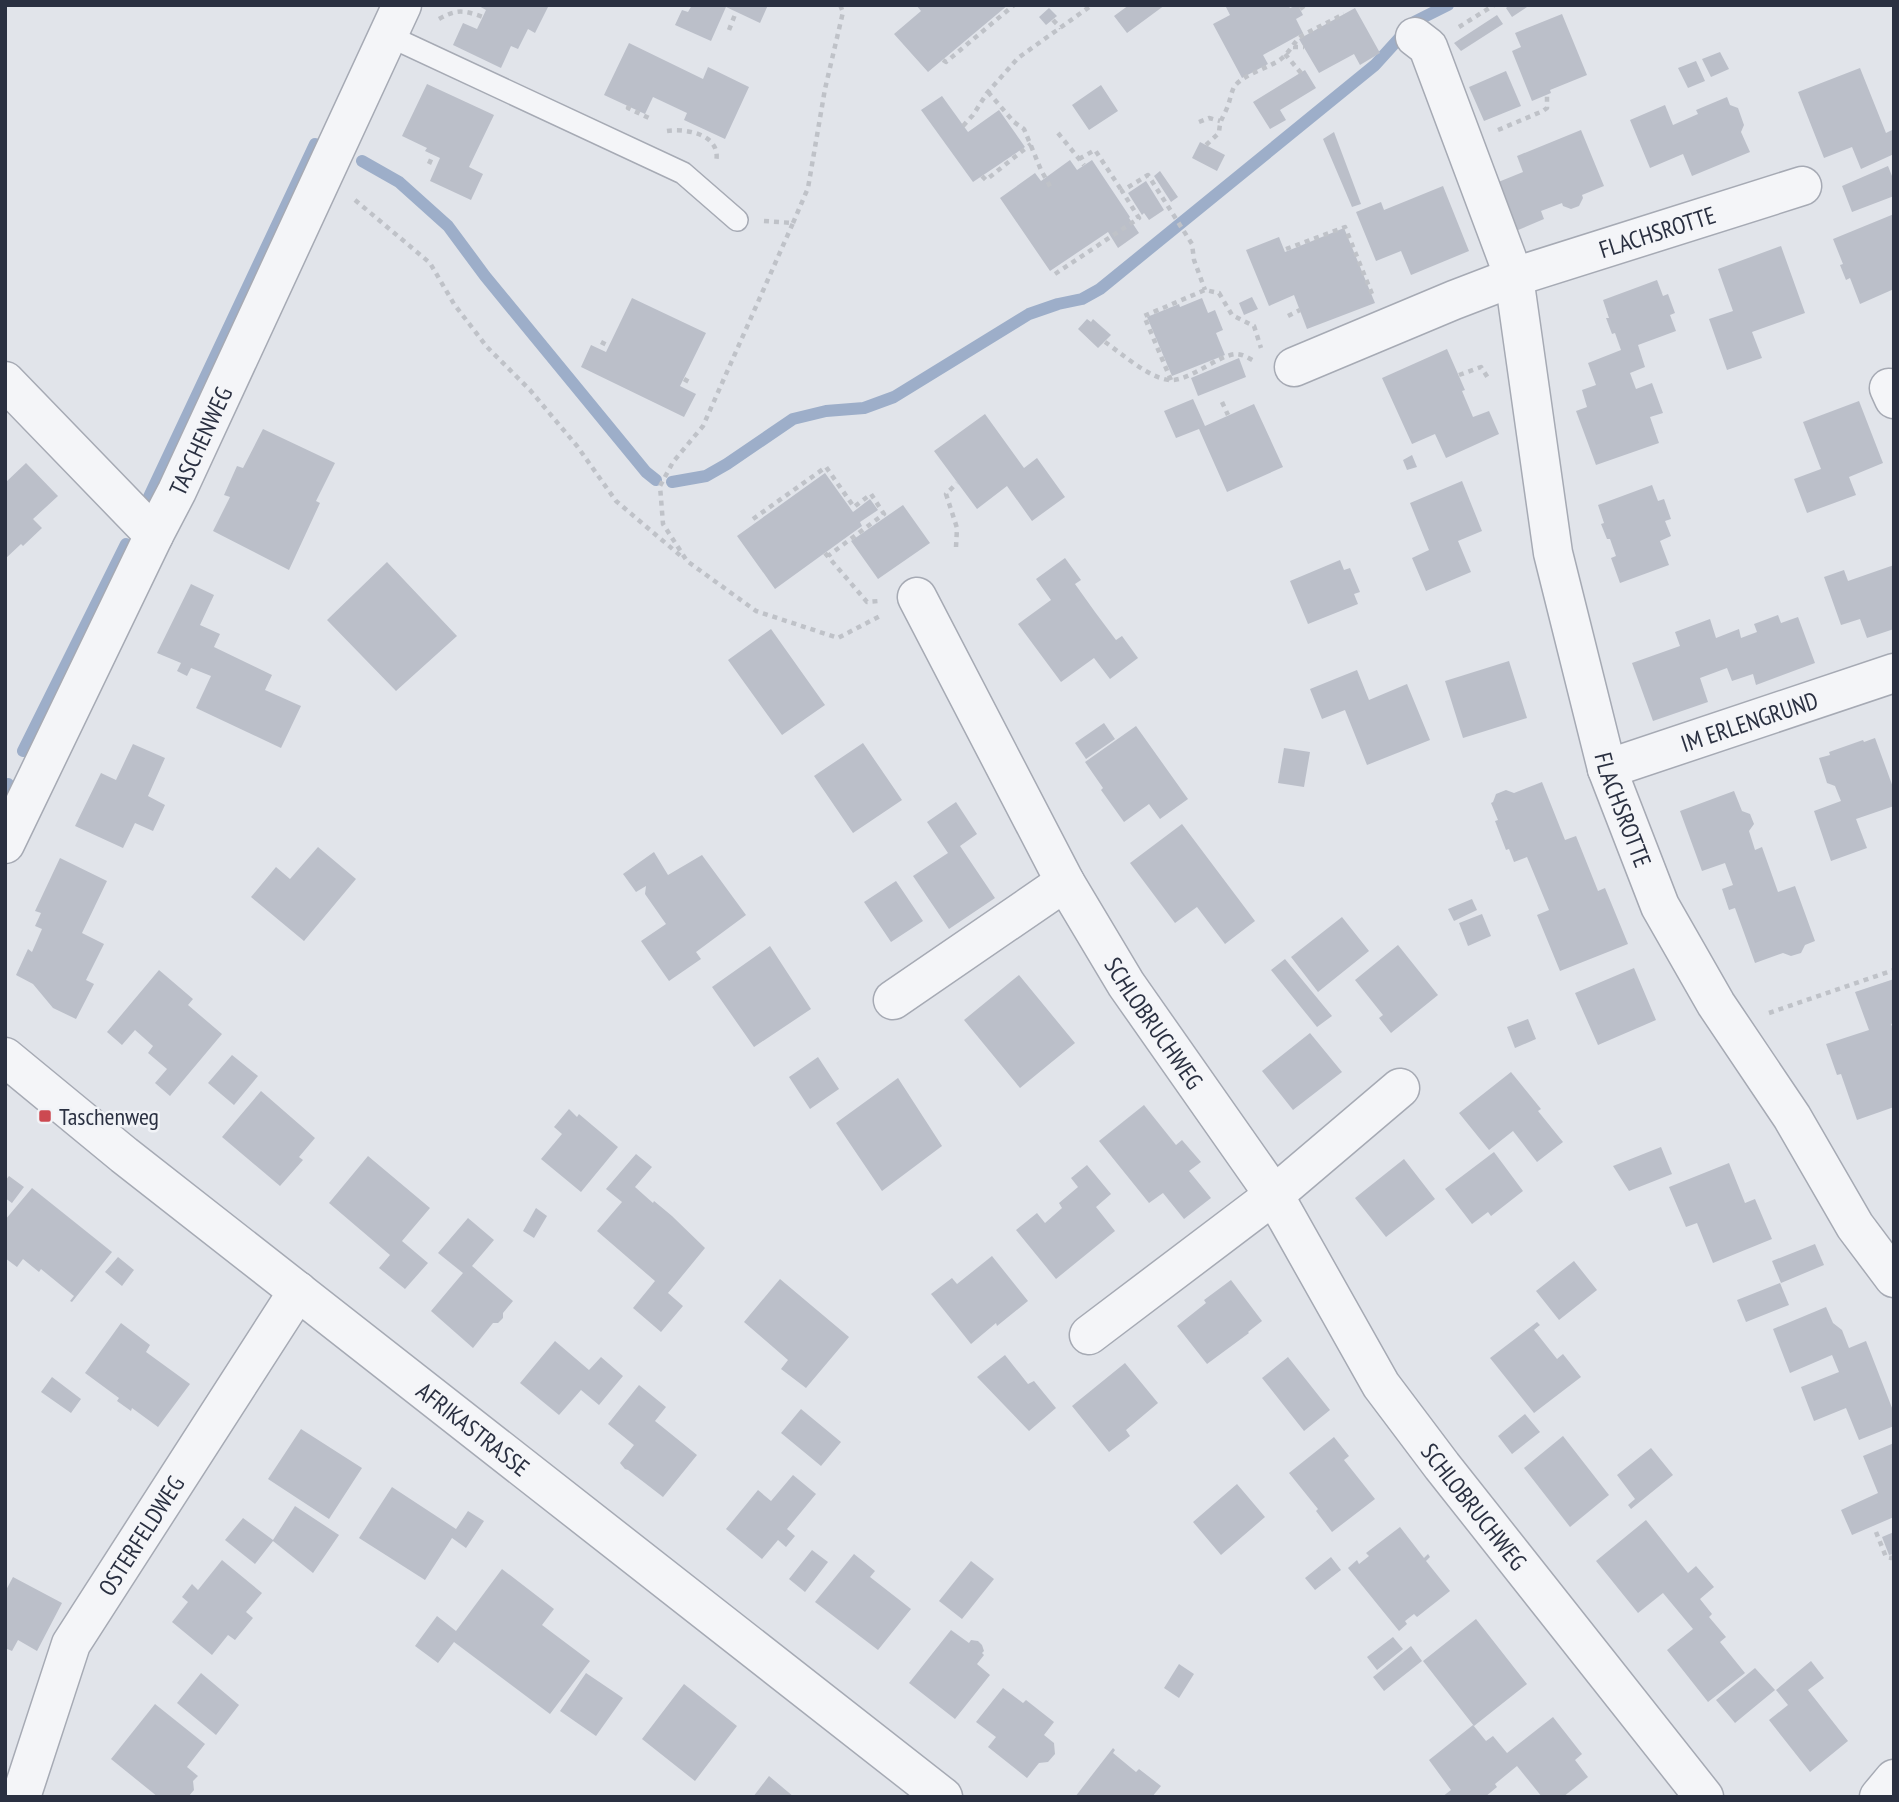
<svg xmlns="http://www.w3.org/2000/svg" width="1899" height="1802" viewBox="0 0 1899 1802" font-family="'PT Sans Narrow',sans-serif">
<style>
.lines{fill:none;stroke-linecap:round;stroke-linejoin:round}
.stream{stroke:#9daec9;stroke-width:12}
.building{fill:#bbbfc9}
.lane-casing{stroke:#a6aab4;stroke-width:24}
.street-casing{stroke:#a6aab4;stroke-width:41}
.path{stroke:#bfc2c8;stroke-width:4.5;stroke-dasharray:5 5;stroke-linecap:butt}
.lane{stroke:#f4f5f8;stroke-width:21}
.street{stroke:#f4f5f8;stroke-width:38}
.poi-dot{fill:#cc4951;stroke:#f1f3f7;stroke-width:2.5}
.labels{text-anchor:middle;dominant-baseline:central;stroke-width:5;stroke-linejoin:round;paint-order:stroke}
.street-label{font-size:24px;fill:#2a3041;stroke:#f1f3f7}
.poi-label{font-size:24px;fill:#2a3041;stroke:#f1f3f7;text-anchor:start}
</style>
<rect width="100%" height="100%" fill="#e1e4ea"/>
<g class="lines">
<path class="stream" d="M362,161L399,182L448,226L485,276L646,472L656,480
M672,482L706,476L727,464L793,419L826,411L864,408L894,397L1029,314L1058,304L1082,299L1100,289L1375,65L1414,22L1448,5
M147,501L315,144
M23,751L126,544
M5,789L8,784"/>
</g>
<path class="building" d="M477,5H549L535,33L528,29L518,49L511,46L501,68L453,45L463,23L477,29L486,10Z
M692,5H768L760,23L726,7L711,41L675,25L682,10L688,12Z
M916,5H1008L928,72L894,34L921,11Z
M1129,5H1165L1127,33L1114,16Z
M1225,5H1288L1290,8L1298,5L1303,15L1296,19L1303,33L1263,55L1268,64L1242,78L1213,24L1230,15Z
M1510,5H1530L1512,17L1506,8Z
M1049,8L1057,16L1046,25L1039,17Z
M1355,8L1380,53L1360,65L1354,54L1319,73L1299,39Z
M1562,14L1587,75L1550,90L1551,93L1532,101L1512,51L1521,47L1515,33Z
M1497,15L1503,24L1461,51L1454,43Z
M629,43L703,79L708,67L749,87L725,139L684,120L687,113L653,97L645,114L604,95Z
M1720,52L1729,69L1711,77L1702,59Z
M1696,61L1705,81L1688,88L1678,68Z
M1860,68L1886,133L1894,129V154L1861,169L1852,147L1824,158L1798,92Z
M1305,70L1316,88L1280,110L1286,120L1270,129L1253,102Z
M1506,71L1521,106L1484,121L1469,87Z
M427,84L494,115L469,167L483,174L471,200L430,181L440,158L425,151L427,148L402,136Z
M1101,85L1118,111L1089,130L1072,105Z
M942,96L968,132L999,110L1025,147L973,182L921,110Z
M1727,97L1730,105L1738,108L1744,125L1741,132L1750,152L1692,176L1683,154L1650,168L1630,120L1665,105L1673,125L1698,114L1696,110Z
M1581,130L1604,186L1582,195L1583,198L1579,206L1571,209L1563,206L1562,203L1541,211L1544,219L1511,233L1491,185L1523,172L1517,156Z
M1334,132L1361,204L1352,207L1323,139Z
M1200,142L1225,155L1217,171L1192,158Z
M1070,160L1077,170L1092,160L1130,217L1129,218L1139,233L1118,248L1108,232L1050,271L1000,198L1035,173L1041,181Z
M1888,166L1894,181V196L1852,212L1842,186Z
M1160,171L1178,197L1171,202L1154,176Z
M1146,181L1164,210L1149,220L1144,213L1142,215L1128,193Z
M1443,186L1469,251L1411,275L1401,251L1376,261L1356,212L1381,202L1384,210Z
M1894,214V289L1860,304L1850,278L1846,280L1840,265L1843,264L1833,239Z
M1344,228L1375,303L1307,329L1294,295L1269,306L1246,250L1279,237L1285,252Z
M1781,246L1805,313L1752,332L1762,358L1727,370L1709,319L1733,311L1718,269Z
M1657,280L1663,296L1668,294L1675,313L1670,315L1676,331L1638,345L1645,367L1630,373L1636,389L1652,383L1663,413L1650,417L1659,443L1596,465L1576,411L1587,407L1582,390L1596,385L1588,363L1621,350L1615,333L1612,334L1606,318H1609L1603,300Z
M1252,297L1258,309L1244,315L1239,303Z
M632,298L706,333L680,386L696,394L684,417L581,367L591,345L606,352Z
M1202,298L1208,313L1215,310L1223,330L1216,333L1225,355L1172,376L1147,317L1179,304L1180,307Z
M1087,319L1091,322L1093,319L1111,335L1098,348L1078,329Z
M1447,349L1465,390L1462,391L1473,417L1489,411L1499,434L1446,458L1435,434L1412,444L1382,378Z
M1239,358L1246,377L1198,396L1191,378Z
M1193,399L1205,426L1254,404L1283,467L1227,492L1199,429L1176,438L1164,411Z
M1859,401L1883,463L1849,477L1856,495L1807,513L1794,479L1821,469L1803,422Z
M985,414L1024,468L1037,458L1065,497L1032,521L1007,486L977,509L934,451Z
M263,429L335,463L316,501L320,503L289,570L213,531L230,497L224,495L237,466L243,468Z
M1412,455L1417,467L1407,470L1403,460Z
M26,463L58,496L33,519L42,528L23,546L21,544L5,559V483Z
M825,473L853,512L870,499L878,510L860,522L862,526L775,589L737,536Z
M1462,481L1482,531L1458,541L1471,572L1426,591L1412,558L1429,550L1410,503Z
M1652,485L1658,501L1664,499L1671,519L1665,521L1671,536L1660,541L1669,565L1620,583L1611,558L1616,556L1610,539H1607L1601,524L1604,523L1598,505Z
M903,505L930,543L878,579L851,541Z
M1065,558L1081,580L1075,584L1095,612L1116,640L1122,636L1138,658L1110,679L1094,658L1061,682L1018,624L1051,600L1036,579Z
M1340,560L1344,570L1350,568L1360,592L1354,594L1358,604L1308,624L1290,581Z
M387,562L457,636L396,691L327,620Z
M1894,565V629L1867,638L1860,619L1841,625L1824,577L1844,570L1848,581Z
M191,584L214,595L200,625L220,634L214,647L272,675L265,690L301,706L281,748L196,708L211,676L191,668L187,676L177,671L181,663L157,653Z
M1778,615L1781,623L1798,617L1815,663L1756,685L1753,674L1732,681L1727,668L1700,678L1708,702L1653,721L1632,663L1680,646L1675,632L1710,619L1716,638L1739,629L1741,638L1757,632L1754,624Z
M771,629L825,705L782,735L728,660Z
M1509,661L1527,718L1463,738L1445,681Z
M1357,670L1369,700L1407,684L1430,740L1367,765L1345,710L1322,719L1310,689Z
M1104,723L1115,739L1086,759L1075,743Z
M1136,726L1188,799L1160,819L1149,804L1124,822L1101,790L1103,788L1085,762Z
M1875,738L1894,790V806L1856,819L1867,848L1831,861L1814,811L1841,801L1835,786L1827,783L1819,758L1830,755L1829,752L1863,740L1864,742Z
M863,743L902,800L853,833L814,776Z
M133,744L165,758L148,796L165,805L153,831L135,823L123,848L75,826L101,773L116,780Z
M1284,748L1310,752L1304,787L1278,783Z
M1542,782L1565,840L1576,836L1598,891L1605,888L1628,944L1560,971L1537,915L1549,910L1527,857L1514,862L1509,849L1506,850L1495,821L1498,820L1491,803L1493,802L1496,794L1506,790L1514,793Z
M1734,791L1742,811L1750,814L1754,824L1749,831L1755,850L1762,847L1778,892L1795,886L1815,941L1805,945L1801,953L1791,956L1783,953L1755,963L1735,908L1729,910L1722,889L1733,885L1725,863L1702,871L1680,811Z
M956,802L977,834L960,846L995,898L949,929L913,876L948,853L927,822Z
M1182,824L1255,921L1225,944L1197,907L1175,923L1130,863Z
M318,847L356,879L304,941L251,897L276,867L290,879Z
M654,852L668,875L702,855L746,915L696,952L701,959L669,981L641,941L666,924L645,894L646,886L636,892L623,874Z
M60,858L107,881L82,933L104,944L86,980L94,984L76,1019L53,1008L33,984L16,975L28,949L32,952L42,929L35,926L41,913L35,911Z
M896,881L923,921L891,942L864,902Z
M1472,899L1477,910L1454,921L1448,909Z
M1482,914L1491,936L1468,946L1459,923Z
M1342,917L1369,951L1318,992L1291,957Z
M1398,945L1438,995L1391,1033L1379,1018L1383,1015L1355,980Z
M770,946L811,1009L754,1047L712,987Z
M1285,959L1332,1016L1317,1027L1271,970Z
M1634,968L1656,1020L1598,1045L1575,993Z
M159,970L193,999L188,1005L222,1034L170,1096L155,1083L167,1069L148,1053L153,1046L135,1030L122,1045L107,1032Z
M1019,975L1075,1043L1020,1088L964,1020Z
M1894,979V1023L1891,1024L1894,1031V1107L1857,1120L1841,1074L1837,1075L1826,1044L1869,1030L1855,992Z
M1528,1019L1536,1039L1515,1048L1507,1027Z
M1310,1033L1342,1072L1293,1110L1262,1071Z
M232,1055L258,1076L234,1105L208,1083Z
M818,1057L839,1089L810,1109L789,1077Z
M1511,1072L1541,1109L1538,1111L1563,1142L1537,1162L1513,1131L1489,1150L1459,1113Z
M898,1078L942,1146L882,1191L836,1123Z
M261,1091L315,1138L299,1157L303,1160L280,1186L222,1137Z
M1144,1105L1176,1145L1182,1140L1201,1162L1189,1171L1211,1198L1184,1219L1163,1193L1149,1203L1099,1141Z
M569,1109L577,1117L579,1114L618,1147L581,1192L541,1159L562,1134L554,1127Z
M1661,1147L1672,1174L1629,1191L1613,1166Z
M1494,1152L1523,1191L1491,1216L1488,1212L1472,1224L1445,1189Z
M636,1154L652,1167L635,1187L653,1203L654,1201L672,1216L705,1248L668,1293L683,1306L661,1332L633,1308L655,1281L597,1231L622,1202L606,1189Z
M368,1156L430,1208L402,1241L428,1263L405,1289L379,1268L390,1255L329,1203Z
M1404,1159L1435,1199L1386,1237L1355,1198Z
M1729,1163L1745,1203L1755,1199L1772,1239L1713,1263L1697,1223L1686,1227L1669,1187Z
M1087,1165L1111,1194L1096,1207L1115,1231L1056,1279L1016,1230L1037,1213L1045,1223L1062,1208L1059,1203L1078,1187L1071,1178Z
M9,1176L24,1187L12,1203L5,1198V1181Z
M32,1188L112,1252L72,1302L70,1301L74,1296L41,1269L39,1272L23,1259L17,1267L5,1258V1220Z
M536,1208L547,1216L534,1238L523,1231Z
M468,1218L494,1240L472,1266L513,1301L503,1313V1318L498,1323H493L473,1348L431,1311L463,1273L438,1253Z
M1815,1244L1824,1265L1781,1283L1772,1261Z
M992,1256L1028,1301L997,1326L996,1323L971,1344L931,1294L952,1278L957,1284Z
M118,1257L134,1270L122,1286L105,1272Z
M1574,1261L1597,1290L1559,1320L1536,1291Z
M780,1279L849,1337L806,1388L781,1369L788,1360L744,1322Z
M1231,1280L1262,1321L1248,1332L1249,1333L1207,1364L1177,1326L1206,1303L1204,1300Z
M1780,1283L1789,1305L1746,1322L1737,1300Z
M1826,1307L1833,1323L1842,1330L1849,1348L1866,1341L1894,1413V1426L1859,1440L1846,1408L1814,1421L1801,1387L1839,1372L1832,1355L1790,1373L1773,1329Z
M1537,1322L1540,1325L1534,1330L1557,1359L1563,1354L1581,1377L1534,1413L1490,1358Z
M121,1323L150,1345L146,1352L190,1384L158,1427L132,1408L131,1411L117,1401L119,1398L85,1373Z
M555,1341L589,1370L601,1357L623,1376L599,1405L581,1390L559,1415L520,1383Z
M1005,1355L1028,1384L1034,1381L1056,1408L1029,1431L977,1377Z
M1288,1357L1330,1410L1304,1431L1262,1378Z
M1125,1363L1158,1403L1126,1430L1130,1436L1109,1452L1072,1406Z
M52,1377L81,1399L71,1413L41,1392Z
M639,1385L666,1407L655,1421L697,1455L663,1497L628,1470L625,1469L620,1463L634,1445L608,1424Z
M801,1409L841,1442L821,1466L781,1433Z
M1525,1414L1540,1432L1512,1454L1498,1436Z
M301,1429L362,1468L329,1519L268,1479Z
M1563,1436L1609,1495L1570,1527L1524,1468Z
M1334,1437L1349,1456L1344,1460L1375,1499L1332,1532L1316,1511L1318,1509L1289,1473Z
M1894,1443V1517L1852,1535L1841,1510L1878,1493L1863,1456Z
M1651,1448L1673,1475L1631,1509L1628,1505L1635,1499L1617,1475Z
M793,1475L816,1494L787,1529L795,1536L786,1547L778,1540L762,1559L726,1529L758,1490L771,1501Z
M1237,1484L1265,1517L1221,1555L1193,1522Z
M392,1487L456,1529L468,1511L484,1521L466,1548L452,1538L425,1580L359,1538Z
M295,1506L339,1535L313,1573L273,1541L255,1564L225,1540L243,1518L273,1540Z
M1646,1520L1688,1573L1696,1566L1714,1587L1700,1599L1712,1614L1709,1617L1726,1637L1720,1642L1745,1673L1708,1702L1667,1650L1693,1629L1663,1593L1638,1613L1596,1561Z
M1400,1527L1424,1558L1428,1554L1430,1557L1426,1561L1450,1591L1417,1617L1414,1614L1405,1621L1407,1624L1399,1631L1348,1568L1357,1560L1359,1564L1369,1556L1366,1553Z
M1894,1532V1554L1889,1555L1882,1537Z
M812,1550L828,1562L805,1592L789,1579Z
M854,1554L875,1571L870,1577L911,1609L878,1650L815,1602Z
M1331,1557L1341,1570L1315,1590L1305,1578Z
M222,1560L262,1593L246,1612L253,1618L235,1640L228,1635L212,1655L172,1622L188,1602L182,1597L192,1584L198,1590Z
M971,1561L994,1579L962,1619L939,1601Z
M502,1569L554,1609L542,1625L590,1661L550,1714L454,1642L438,1663L415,1646L437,1616L456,1631Z
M13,1577L62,1603L37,1651L18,1640L12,1651L5,1648V1592Z
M1476,1619L1527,1684L1474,1726L1423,1661Z
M951,1630L969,1643L971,1640L978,1641L982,1645L984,1651L982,1653L984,1655L977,1664L990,1675L955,1719L909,1683Z
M1393,1637L1403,1649L1377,1670L1367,1657Z
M1411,1646L1422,1661L1384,1691L1373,1677Z
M1811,1661L1824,1678L1808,1690L1848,1741L1810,1772L1769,1720L1788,1705L1776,1690Z
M1179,1664L1194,1674L1179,1698L1164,1688Z
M1755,1668L1775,1690L1735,1723L1716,1700Z
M201,1673L239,1705L216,1735L177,1703Z
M586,1673L623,1698L596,1736L560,1711Z
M684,1684L737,1726L695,1781L642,1739Z
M1003,1688L1023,1703L1026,1700L1054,1722L1044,1735L1054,1743L1055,1754L1048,1762L1039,1763L1027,1778L988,1747L996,1737L976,1722Z
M155,1704L205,1744L187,1767L198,1776L193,1781L194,1790L188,1797H158L111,1759Z
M1553,1717L1582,1754L1575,1760L1588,1777L1563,1797H1542L1517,1766L1495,1784L1497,1787L1485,1797H1442L1451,1790L1429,1760L1473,1725L1486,1741L1493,1736L1507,1753Z
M1113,1748L1115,1750L1113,1753L1136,1772L1139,1769L1161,1786L1152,1797H1075Z
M769,1776L794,1797H753Z"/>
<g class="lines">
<defs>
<path id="lane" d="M387,35L683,173L737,220"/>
<g id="street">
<path id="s1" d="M1415,37L1428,47L1514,277L1553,553L1607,769L1660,906L1716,1004L1792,1117L1855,1226L1894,1278"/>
<path id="s2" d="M1294,367L1454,300L1514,277L1802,186"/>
<path d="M5,381L154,535"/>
<path d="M1889,388L1894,399"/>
<path id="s3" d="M917,597L1065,882L1126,984L1274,1195L1381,1385L1442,1466L1704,1797"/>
<path id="s4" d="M1607,769L1894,673"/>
<path id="s5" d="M5,844L154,535L177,491L402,5"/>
<path d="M893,1000L1065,882"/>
<path id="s6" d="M5,1057L124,1155L943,1797"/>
<path d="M1089,1335L1274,1195L1400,1088"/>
<path id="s7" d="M21,1797L71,1644L298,1291"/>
<path d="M1879,1797L1894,1779"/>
</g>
</defs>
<use href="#lane" class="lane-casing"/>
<use href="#street" class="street-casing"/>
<path class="path" d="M1300,9L1305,5
M439,19C457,9 463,10 483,17
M1053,20L1061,28
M1459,27L1494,5
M729,30L736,12
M1293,47H1304
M1285,54L1301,73
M943,60L946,62L1014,5
M988,92L1014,122L1024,129L1041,170L1051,188
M629,106L628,108L651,119
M1199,122L1209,118L1220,121
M963,126L973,115L987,93L1018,58L1092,5
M1498,130L1543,111L1547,108V95
M667,131C687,128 722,135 716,162
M1058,133L1084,165
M1206,145L1219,133C1220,119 1222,120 1227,108C1230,101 1231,93 1234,87C1243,74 1269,68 1281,59C1290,52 1294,41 1303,35L1344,14
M1079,159L1095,150L1122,191
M429,164L433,155
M982,176L986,180L1031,144
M355,200L430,263L454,304L487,347L530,390L577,446L616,501L682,557
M764,221L793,223L703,426L673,462L660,486L663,524L687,561L756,611L838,638L882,615
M793,223L808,188L825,89L843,12L840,5
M1286,249L1345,227L1372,294
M1055,274L1139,218L1122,191L1148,175L1192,244L1194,260L1205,290
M1288,316L1300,310
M601,342L609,346
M1105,342C1121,353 1150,379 1170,380C1190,381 1218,355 1236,354C1243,354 1250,359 1256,362
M1459,375L1481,367L1488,378
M684,379L691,383
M1171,380L1144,316L1205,290L1219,293L1232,315L1254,326L1261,348
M1222,402L1228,415
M753,519L826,467L854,507L871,494L884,514L828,556
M956,547L957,528L946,494L957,483
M825,553L867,602L879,601
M1769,1013L1894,970
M1876,1532L1886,1557L1891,1558L1894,1557"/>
<use href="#lane" class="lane"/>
<use href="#street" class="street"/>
</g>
<rect class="poi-dot" x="38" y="1109" width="14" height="14" rx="3.5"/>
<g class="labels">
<g class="street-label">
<text stroke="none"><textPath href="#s2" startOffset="388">FLACHSROTTE</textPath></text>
<text stroke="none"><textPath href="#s5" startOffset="448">TASCHENWEG</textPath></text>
<text stroke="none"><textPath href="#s4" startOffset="150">IM ERLENGRUND</textPath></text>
<text stroke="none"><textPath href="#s1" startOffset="807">FLACHSROTTE</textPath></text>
<text stroke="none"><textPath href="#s3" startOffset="488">SCHLOBRUCHWEG</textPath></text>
<text stroke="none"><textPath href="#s6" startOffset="598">AFRIKASTRASSE</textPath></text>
<text stroke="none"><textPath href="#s3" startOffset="1069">SCHLOBRUCHWEG</textPath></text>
<text stroke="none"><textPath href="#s7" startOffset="290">OSTERFELDWEG</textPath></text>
</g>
<g class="poi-label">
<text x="59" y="1116">Taschenweg</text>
</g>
</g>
<rect width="1899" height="1802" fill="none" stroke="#2a3041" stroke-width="14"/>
</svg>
